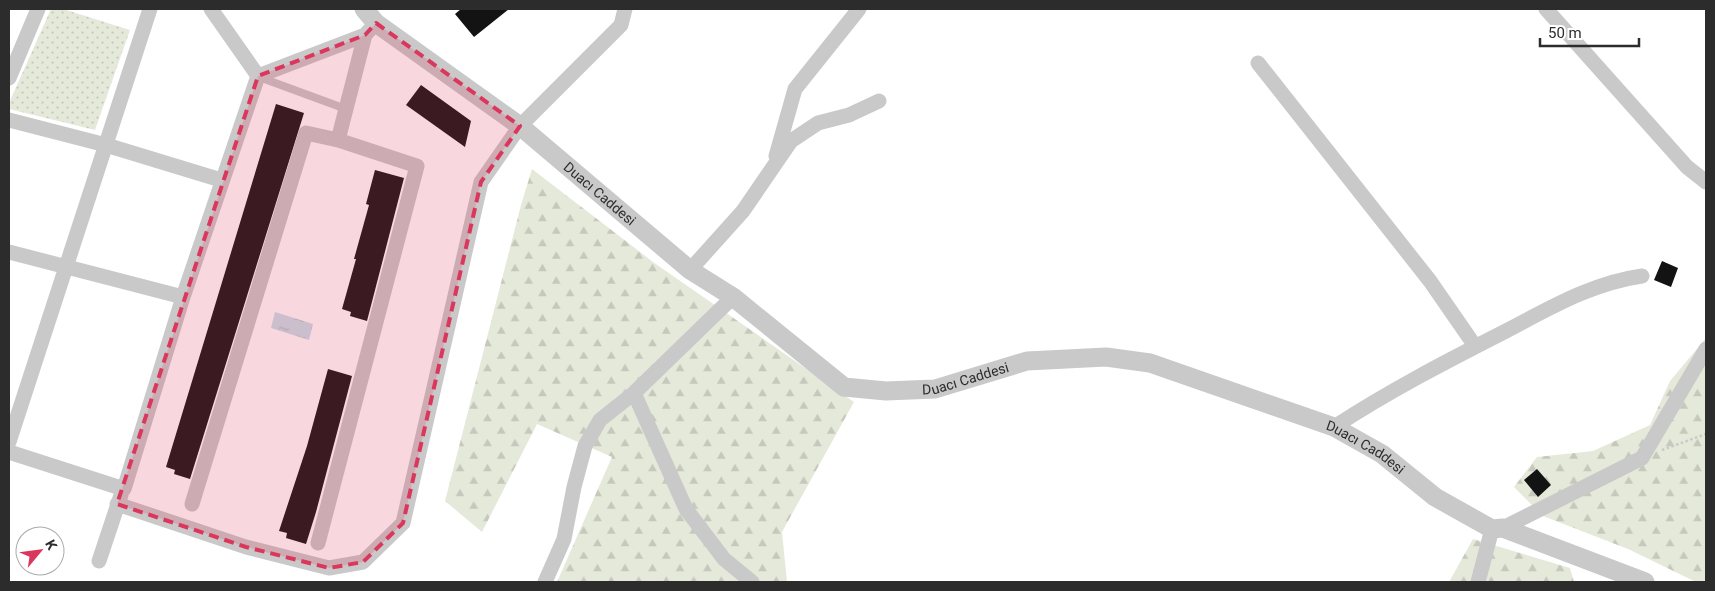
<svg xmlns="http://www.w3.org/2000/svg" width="1715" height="591" viewBox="0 0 1715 591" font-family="Roboto,sans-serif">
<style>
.forest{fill:url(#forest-firs)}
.park{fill:url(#park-dots)}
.water{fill:url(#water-ripples)}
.building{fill:#131313}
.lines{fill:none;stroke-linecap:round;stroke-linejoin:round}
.path{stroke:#c9c9c9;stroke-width:2.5;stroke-dasharray:2.5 2.5;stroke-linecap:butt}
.service{stroke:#c9c9c9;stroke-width:8}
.minor{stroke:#c9c9c9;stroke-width:15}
.tertiary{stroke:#c9c9c9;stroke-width:19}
.marked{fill:#db375d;fill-opacity:0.2;stroke:#db375d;stroke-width:4;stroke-dasharray:10 6;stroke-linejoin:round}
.labels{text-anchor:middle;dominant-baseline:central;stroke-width:5;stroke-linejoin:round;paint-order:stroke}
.street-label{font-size:14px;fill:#2c2c2c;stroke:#fff}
</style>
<defs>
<pattern id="forest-firs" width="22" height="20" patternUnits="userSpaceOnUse" patternTransform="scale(1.25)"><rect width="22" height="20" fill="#e5e9da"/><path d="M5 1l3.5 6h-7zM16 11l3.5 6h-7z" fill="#c5c8bb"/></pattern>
<pattern id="park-dots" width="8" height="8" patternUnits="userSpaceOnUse" patternTransform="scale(1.25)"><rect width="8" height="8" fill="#e5e9da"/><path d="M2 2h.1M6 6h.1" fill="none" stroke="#c5c8bb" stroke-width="1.8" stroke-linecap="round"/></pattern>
<pattern id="water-ripples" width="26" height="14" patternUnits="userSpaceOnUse" patternTransform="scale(1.25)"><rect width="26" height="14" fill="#c7e1e9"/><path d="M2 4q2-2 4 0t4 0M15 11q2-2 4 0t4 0" fill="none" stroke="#abc1c8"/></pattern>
</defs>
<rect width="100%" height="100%" fill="#fff"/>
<path class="forest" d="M532,169L653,262L854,402L782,532L787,582H557L612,457L537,424L482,532L445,501L521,205Z
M1706,338V582H1696L1628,549L1543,516L1514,487L1537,457L1593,451L1650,425L1670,381Z
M1473,539L1570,568L1574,582H1449Z"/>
<path class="park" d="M51,9H63L130,30L95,130L9,109V103Z"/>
<path class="water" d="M275,312L313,324L309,340L271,328Z"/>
<path class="building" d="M461,9H509L474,37L455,14Z
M421,85L471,121L465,147L406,105Z
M276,104L304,113L190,479L174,474L175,470L166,467Z
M375,170L404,178L367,321L350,316L351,312L342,309L356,259H354L369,205L366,204Z
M1662,261L1678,268L1671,287L1654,280Z
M328,369L352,376L316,512L306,544L286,538L287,533L279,531L307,446Z
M1537,469L1551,485L1538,497L1524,480Z"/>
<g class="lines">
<path class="path" d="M1662,450L1706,434"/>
<path class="service" d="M259,77L346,109"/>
<path class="minor" d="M211,9L258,76
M1546,9L1687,167L1706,182
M1258,63L1430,281L1475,346
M9,78L38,9
M9,120L106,145L221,180
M338,140L365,35
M776,156L795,89L859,9
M9,252L183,297
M690,270L743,211L791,141L818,123L849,115L879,101
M634,393L686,509L724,559L752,582
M1334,427C1389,391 1447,361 1506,331C1550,308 1592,283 1642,276
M9,442L150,9
M9,452L124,489L183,297L258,76L365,35L376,23
M117,504L246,547L329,568L363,562L403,523L481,182L520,126L621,25L625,9
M192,504L306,133L338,140L417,166L318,543
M1503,528L1642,458L1706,349
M99,561L121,495
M545,582L564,539L574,487L585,446L600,420L634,393L733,297
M1478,582L1492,529"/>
<path class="tertiary" id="s1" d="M364,9L376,23L520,126L690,270L733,297L844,387L886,391L935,389L1027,361L1106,357L1150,363L1334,427L1382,454L1435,497L1492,529L1503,528L1645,582"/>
</g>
<path class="marked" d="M376,23L520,126L481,182L403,523L363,562L329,568L246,547L117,504L258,76L365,35Z"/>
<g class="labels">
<g class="street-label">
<text stroke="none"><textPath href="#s1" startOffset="300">Duacı Caddesi</textPath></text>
<text stroke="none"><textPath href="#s1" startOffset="735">Duacı Caddesi</textPath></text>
<text stroke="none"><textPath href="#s1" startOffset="1155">Duacı Caddesi</textPath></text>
</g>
</g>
<rect width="1715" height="591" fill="none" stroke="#2c2c2c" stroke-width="20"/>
<g transform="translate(40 551) rotate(61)"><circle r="24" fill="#ffffff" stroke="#ababab"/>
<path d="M0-4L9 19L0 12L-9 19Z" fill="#db375d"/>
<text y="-8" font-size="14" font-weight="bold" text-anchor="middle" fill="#2c2c2c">K</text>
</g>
<path d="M1540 38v8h99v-8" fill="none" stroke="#2c2c2c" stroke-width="2.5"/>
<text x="1548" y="38" font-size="15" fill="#2c2c2c" stroke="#ffffff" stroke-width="4" paint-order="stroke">50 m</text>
</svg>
